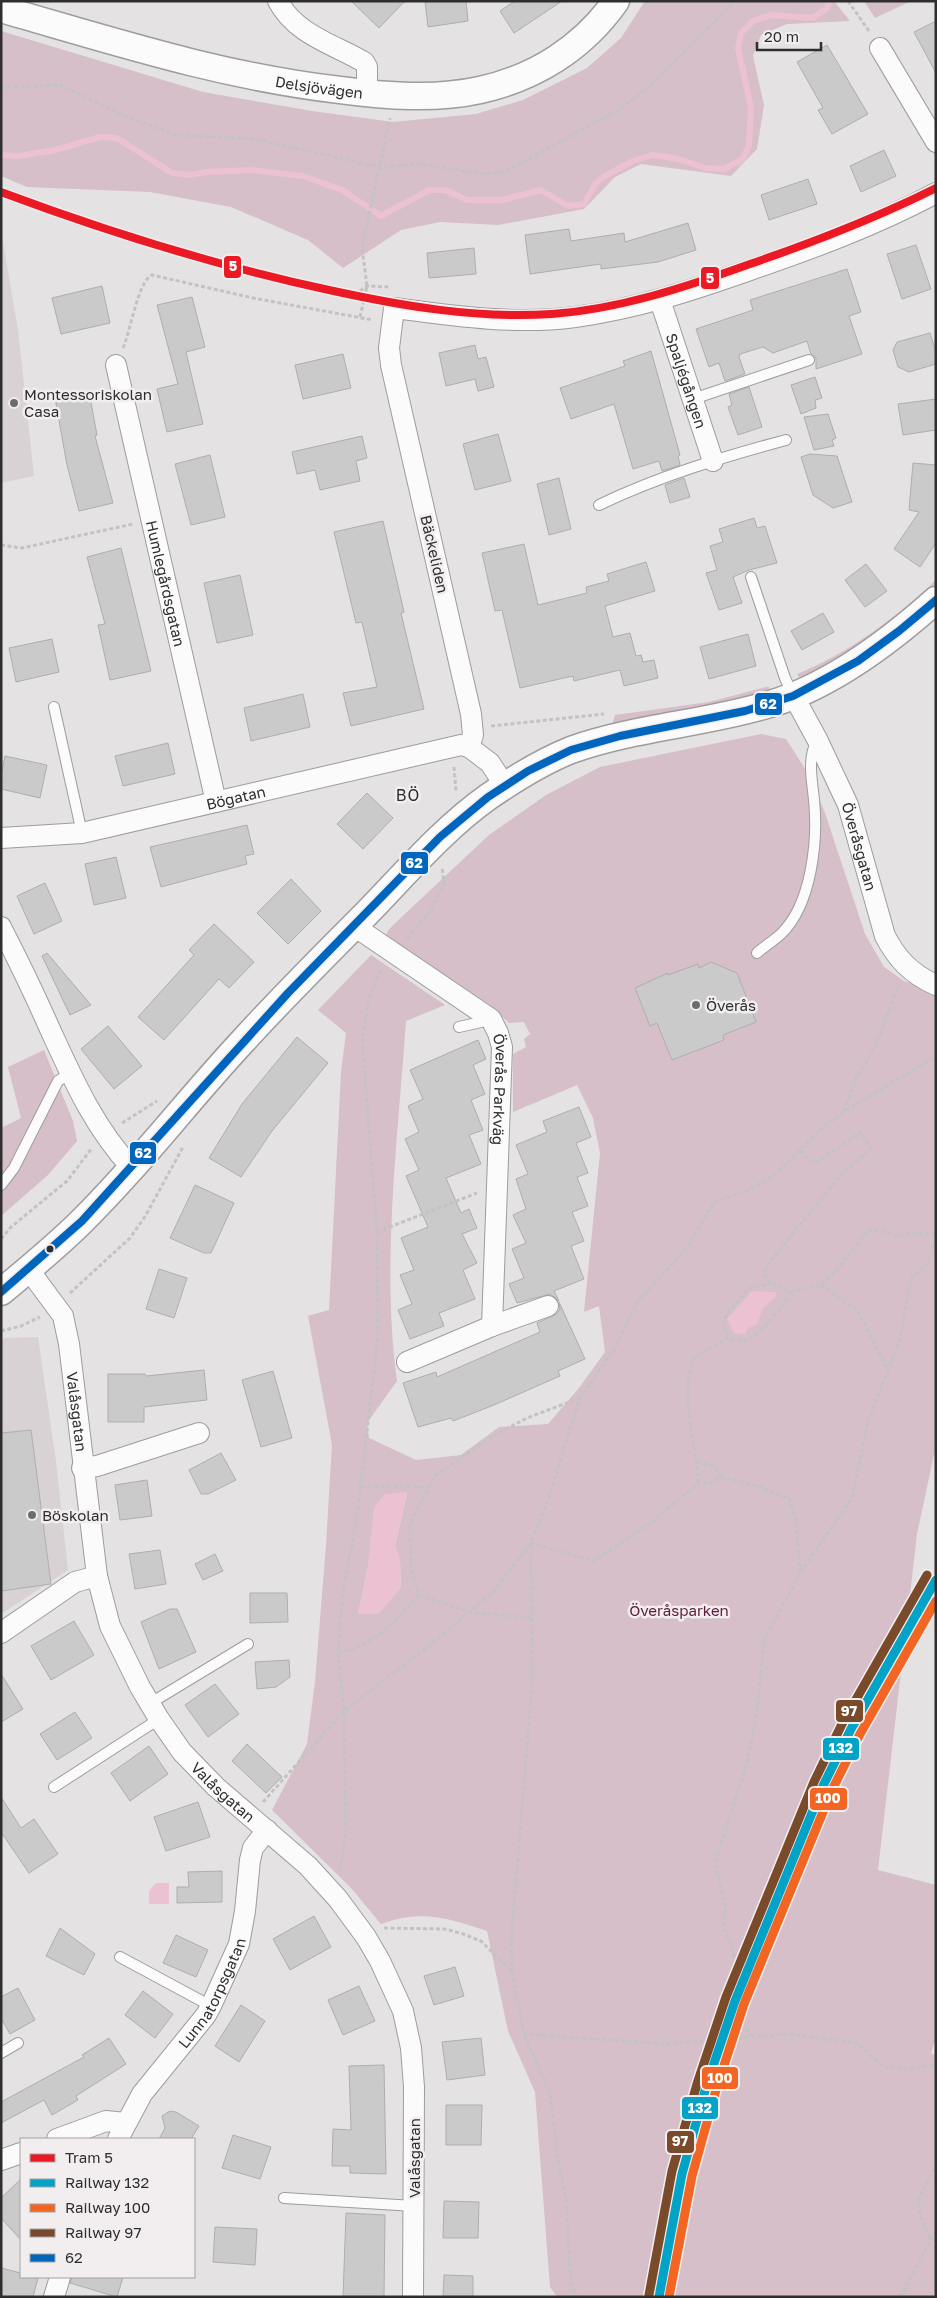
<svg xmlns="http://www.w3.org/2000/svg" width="937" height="2298" viewBox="0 0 937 2298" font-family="'Golos Text',sans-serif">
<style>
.built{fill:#d8d2d4}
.green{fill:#d6bfc8;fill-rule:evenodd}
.water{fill:#ecc2d2}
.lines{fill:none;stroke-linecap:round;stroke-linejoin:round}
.stream{stroke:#ecc2d2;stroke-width:6}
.building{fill:#cacaca;stroke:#afaeaf}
.service-casing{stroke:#9e9c9d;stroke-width:12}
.minor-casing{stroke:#9e9c9d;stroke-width:22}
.tertiary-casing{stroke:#9e9c9d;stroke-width:29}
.path{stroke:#c4c3c3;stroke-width:3;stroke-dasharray:4 2.5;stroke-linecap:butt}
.service{stroke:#fbfbfb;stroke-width:10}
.minor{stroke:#fbfbfb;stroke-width:20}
.tertiary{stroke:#fbfbfb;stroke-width:26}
.bus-1-casing{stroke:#f2eef0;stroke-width:11}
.bus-1{stroke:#0065bd;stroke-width:8}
.rail-1-casing{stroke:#f2eef0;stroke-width:12}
.rail-2-casing{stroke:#f2eef0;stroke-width:12}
.rail-3-casing{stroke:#f2eef0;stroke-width:12}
.rail-1{stroke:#02a3c6;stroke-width:9}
.rail-2{stroke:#f26522;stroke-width:9}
.rail-3{stroke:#7a4b2a;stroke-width:9}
.tram-1-casing{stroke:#f2eef0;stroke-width:11}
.tram-1{stroke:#eb1923;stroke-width:8}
.poi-dot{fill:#6e6d6d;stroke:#f2eef0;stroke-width:2}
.bus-dot{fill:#2f2e2e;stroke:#f2eef0;stroke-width:2}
.labels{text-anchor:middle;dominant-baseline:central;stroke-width:5;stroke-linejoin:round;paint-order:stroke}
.street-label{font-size:15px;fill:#2f2e2e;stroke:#f2eef0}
.poi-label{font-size:15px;fill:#2f2e2e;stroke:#f2eef0;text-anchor:start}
.park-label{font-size:15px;fill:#5f1b3c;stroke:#f2eef0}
.neighbourhood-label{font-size:16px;letter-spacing:1px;fill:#2f2e2e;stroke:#f2eef0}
.line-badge{stroke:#f2eef0;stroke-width:2}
.badge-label{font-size:14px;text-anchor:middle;font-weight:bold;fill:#fff}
</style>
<rect width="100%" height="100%" fill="#e4e2e3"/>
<path class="built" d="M1,231L18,330L34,476L1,483Z
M38,1337L56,1461L68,1570L1,1614V1340L5,1338Z"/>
<path class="green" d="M645,1H834L850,21L787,24L761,35L753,56L764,105L757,149L731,176L641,164L615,177L584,209L498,225L440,222L401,230L343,268L308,240L231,207L150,192L27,187L1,176V31L203,92L312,111L393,122L476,114L523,100L587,68L621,38Z
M864,1H911L875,18Z
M936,580V586C894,622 850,654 800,679L797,674C848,654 896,617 936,580Z
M766,687H769L770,692L752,699L612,725L615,715L709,702Z
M761,734L786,739L809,775L825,813L865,934L884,967L904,981L936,990V1445L917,1534L878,1870L936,1885V2038L931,2053L936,2056V2297H557L550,2287L535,2092L508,2031L487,1931C448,1918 421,1909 381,1924L351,1888L272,1810L307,1744L315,1682L326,1545L332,1445L308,1316L329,1310L341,1072L346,1033L318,1010L371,955L445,1005L406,1021C398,1137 381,1266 397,1381L367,1423L369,1438L416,1460L461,1455L499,1427L548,1424L579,1388L605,1352L599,1306L584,1312L600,1153L593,1118L577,1085L513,1112V1054L526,1047L524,1039L530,1034L524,1022L509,1023L490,1005L385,936L390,928L489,835L546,795L600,767ZM407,1493L395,1546L400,1561L401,1587L378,1614H358L367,1572Z
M44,1050L73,1121L77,1141L48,1175L1,1216V1128L21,1118L8,1067Z"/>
<path class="water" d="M752,1291L776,1292L775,1298L763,1308L757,1324L748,1328L745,1334L734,1333L727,1319Z
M407,1492L395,1546L400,1561L401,1587L378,1614H358L367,1572L374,1508L385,1494Z
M156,1883H169V1904H149V1891Z"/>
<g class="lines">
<path class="stream" d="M1,155L19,156L55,150L100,137L117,138L172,173L191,175L206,172L252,170L303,176L342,190L381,216L429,190H445L467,200H502L541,190L568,206L584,204L596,183L605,176L633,161L653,155L679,159L705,168L724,169L743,159L749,145L751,108L738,48L741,33L753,21L772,15L813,18L827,8L830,1"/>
</g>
<path class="building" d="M351,1H405L379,28Z
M425,1H466L468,21L428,27Z
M515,1H562L514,33L500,11Z
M936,21V73L914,32Z
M827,45L868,114L832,134L818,110L823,108L797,62Z
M884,150L896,176L861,192L850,166Z
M808,179L817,204L769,220L761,195Z
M688,223L696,250L658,262L601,269V264L530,274L525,235L569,229L571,241L624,233L625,242Z
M916,245L931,289L902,299L887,254Z
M474,248L476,274L429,278L427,253Z
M847,269L861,312L849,316L862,354L816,369V358L811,354L807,341L773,353L763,347L740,354L739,357L745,374L725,381L719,363L709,367L696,329L753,310L750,300Z
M102,286L110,323L61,334L52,298Z
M192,297L205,347L186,352L203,424L167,432L157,389L178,384L157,305Z
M930,333L936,352V364L909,372L898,367L893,350L897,342Z
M475,345L478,359L486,357L494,387L478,391L475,379L446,386L439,353Z
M651,351L680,455L678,456L680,465L662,471L659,461L633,469L614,404L571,419L560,388L625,366L623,361Z
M343,354L351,388L303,399L295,365Z
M815,377L822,398L815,400L816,408L801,414L791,385Z
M749,387L762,427L738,435L728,407L732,405L729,394Z
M89,392L97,435L95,436L113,503L79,511L67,465L55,398Z
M936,399V430L903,435L898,404Z
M828,414L836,438L832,440L834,446L814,450L804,417Z
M498,434L511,481L475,490L463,444Z
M362,436L367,458L356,461L360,481L320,490L315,470L297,474L292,452Z
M810,454L837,456L852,502L833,508L813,495L801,457Z
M210,455L225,517L191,525L175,464Z
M913,463L936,465V543L920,567L894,549L919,512L909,510Z
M559,478L571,529L549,535L537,484Z
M684,478L690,497L670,503L665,485Z
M754,518L757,528L765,526L777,563L749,570L733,577L742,603L719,610L706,573L717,570L710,546L723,542L719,529Z
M383,521L404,612L401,613L424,709L351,726L343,693L377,687L362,622L356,623L334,532Z
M524,544L538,605L587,593L586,587L609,581L607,574L646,562L655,591L605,606L613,637L630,633L636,656L641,655L643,662L654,660L658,678L624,686L620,670L574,681L573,676L520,688L502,610L495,611L482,553Z
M121,548L151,671L110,680L98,625L105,624L87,557Z
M866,564L887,591L865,607L845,580Z
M240,575L253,635L217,643L204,583Z
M823,613L834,632L802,650L791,631Z
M748,634L756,666L709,679L700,647Z
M52,639L59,672L16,682L9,648Z
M303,694L310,727L251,741L244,708Z
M168,743L175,774L123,786L115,756Z
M5,756L47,765L40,798L1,789V775Z
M367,793L393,818L363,849L337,824Z
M247,825L254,854L245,856L247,864L161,887L150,847Z
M116,857L126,898L94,905L85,864Z
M291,879L321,911L288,944L257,913Z
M45,883L62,921L34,934L17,896Z
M214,924L254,962L229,988L219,979L164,1040L138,1017L194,955L189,950Z
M47,953L91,1005L70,1015L42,956Z
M711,962L737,973L756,1022L723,1035L724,1040L672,1060L657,1023L650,1026L635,988L668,973V975L698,964L699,968Z
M108,1026L142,1066L114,1089L81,1049Z
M297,1037L328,1063L272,1131L241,1177L209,1158L242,1104Z
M478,1040L486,1059L473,1065L485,1094L471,1100L483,1130L469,1135L481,1164L446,1178L461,1213L469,1209L477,1228L462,1234L477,1263L463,1270L475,1299L439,1313L444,1326L410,1339L398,1310L412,1304L400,1275L414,1270L401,1238L428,1227L406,1176L419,1170L405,1139L419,1132L408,1106L423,1099L410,1070Z
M579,1107L591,1137L576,1143L588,1173L577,1177L588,1206L572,1212L584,1241L571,1246L584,1279L554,1291L559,1301L550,1294L517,1303L509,1284L524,1278L512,1249L526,1243L513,1215L526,1209L516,1179L528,1174L516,1145L547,1132L543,1121Z
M195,1185L234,1203L211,1253H204L170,1238Z
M159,1269L187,1278L174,1318L146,1309Z
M559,1302L585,1359L558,1371L560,1376L494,1405L453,1421L451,1418L418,1427L403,1383L436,1372L437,1377L540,1332L537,1323L557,1314L560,1309Z
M204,1370L207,1400L144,1407V1422H108V1374H145L146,1376Z
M273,1371L292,1438L261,1447L242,1380Z
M31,1430L51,1584L1,1591V1433Z
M221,1453L236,1480L208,1494H201L189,1470Z
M147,1480L152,1516L120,1520L115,1485Z
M160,1550L166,1584L135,1589L129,1554Z
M215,1554L223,1571L203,1580L195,1564Z
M250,1593H287L288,1622L250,1623Z
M170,1609H177L196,1652L159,1669L141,1622Z
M74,1621L94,1655L51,1680L31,1646Z
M289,1660L290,1677L276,1687L257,1689L255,1662Z
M1,1674L23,1709L1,1722Z
M215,1684L239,1714L208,1737L185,1705Z
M75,1712L92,1738L57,1760L40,1734Z
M247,1744L282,1777L266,1793L232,1761Z
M149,1746L168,1774L130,1801L111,1773Z
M1,1797L21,1828L34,1819L58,1854L29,1873L1,1832Z
M198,1802L210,1837L166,1851L154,1817Z
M222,1871V1902L177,1903V1887H189L188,1872Z
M314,1916L331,1947L290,1970L273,1939Z
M60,1928L95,1954L84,1975L46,1956Z
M176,1935L208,1950L196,1977L163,1963Z
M455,1967L464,1996L434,2005L424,1976Z
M359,1986L375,2021L343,2035L328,2000Z
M18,1988L35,2020L10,2034L1,2018V1997Z
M143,1991L173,2014L155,2038L125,2015Z
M241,2005L265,2021L239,2062L215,2046Z
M109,2038L126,2064L76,2096L78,2100L52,2115L44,2100L1,2123V2102L84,2057L82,2055Z
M481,2038L485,2075L447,2080L442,2042Z
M384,2065L386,2174L350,2173V2166H332L333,2129L351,2130L349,2066Z
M446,2105H482L481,2145H446Z
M170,2111L176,2112L199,2126L191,2139H159L165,2128L162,2116Z
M233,2135L271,2147L260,2179L222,2168Z
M21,2179V2240L1,2218V2198Z
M444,2201L479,2202L478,2238H443Z
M346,2213L385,2215L384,2297H343Z
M215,2227L257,2229L255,2265L213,2262Z
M1,2268L21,2273V2277L38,2278L33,2297H1Z
M444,2275L473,2276V2297H443Z
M72,2277H123L117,2297L70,2283Z"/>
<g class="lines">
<defs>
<path id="service" d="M693,399L809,360
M599,505C659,476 723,457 786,440
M751,577L785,678L793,695
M54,707L82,833
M757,953C764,947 773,941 781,934C812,904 818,840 814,800C812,778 807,760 817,740
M459,1027L490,1020
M1,1185L14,1168L58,1081L70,1073
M149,1704L248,1644
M54,1787L159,1719
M120,1957L211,2006
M1,2053L18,2043
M284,2198L414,2206"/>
<g id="minor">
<path d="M278,1C295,34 333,44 364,62L367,67V93"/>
<path d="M880,48L936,142"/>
<path id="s1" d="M660,300L713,461"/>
<path id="s2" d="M116,365L216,802"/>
<path id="s3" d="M793,695L817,739L848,805L885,936C897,959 911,974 936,985"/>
<path d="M505,786L490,763L469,747L473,735L471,714L391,365L389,348L394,308C454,316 515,325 575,317C636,309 693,290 750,270C814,248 876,225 936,193"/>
<path id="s4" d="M1,838L82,833L461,745L469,747"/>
<path id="s5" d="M354,926L491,1019L498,1033L502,1047L492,1326L407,1362"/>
<path d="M1,927C18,960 34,993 49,1027C72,1077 94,1128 132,1168"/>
<path id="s6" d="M29,1270L63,1316L69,1344L97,1576L110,1626L140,1687L159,1719L182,1752L216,1787L308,1866L338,1899L366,1937L380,1961L403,2011L411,2048L414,2087L413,2297"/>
<path d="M492,1326L548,1306"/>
<path d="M82,1468L97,1466L199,1433"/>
<path d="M1,1633L75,1582L97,1576"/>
<path d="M57,2139L106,2121L125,2123"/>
<path id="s7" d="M118,2139L142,2094L206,2015L211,2006L239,1944L245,1911L250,1860L253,1848L267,1830"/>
<path d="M1,2160L21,2153"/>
<path d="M54,2297L60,2277"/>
</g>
<g id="tertiary">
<path id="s8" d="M1,9C113,41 224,77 340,90C385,96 435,100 480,90C535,78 583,48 616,1"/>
<path d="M1,1292C29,1269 57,1246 82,1221C139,1165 187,1101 242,1042C282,998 325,955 367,913C405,874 443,829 488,797C514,779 541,762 571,750C635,727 705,724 770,704C831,686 889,642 936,600"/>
</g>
</defs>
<use href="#service" class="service-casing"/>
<use href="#minor" class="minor-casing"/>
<use href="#tertiary" class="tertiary-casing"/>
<path class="path" d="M848,1L869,31
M1,87L60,85L132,119L176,135L254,139L380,167L421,164L483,174L506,171L618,110L649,87L735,1
M360,291L367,286L390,287
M360,317L367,286L362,247L390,118
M123,348C130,333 138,281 152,275L253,298L373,320
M1,545L22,548L133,524
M491,726L604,714
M454,767L456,791
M407,939L430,911L444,885L442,867
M844,1111L857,1076L865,1065L881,1032L899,984
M122,1123L157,1101
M800,1151L812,1162L819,1161L861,1132L871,1148L839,1177L768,1264L764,1275L771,1283L790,1292L821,1285L836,1271L868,1230L884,1231L894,1236L918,1233L934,1234
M377,1232L477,1193
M1,1239L11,1227L67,1181L92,1148
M821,1285L858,1311L888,1370
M70,1293L130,1238L146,1215L183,1147
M1,1331L21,1326L40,1317
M727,1338L724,1321L728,1313L748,1289L771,1283
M697,1462L714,1466L721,1477
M698,1483C697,1450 686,1418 688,1385C688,1376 692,1366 694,1358L727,1338C734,1340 740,1342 747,1340C760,1335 785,1305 790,1292
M361,1487L407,1486L427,1488
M419,1595L470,1612L532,1618
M338,1652C374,1647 396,1620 419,1595L411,1568L410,1524L434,1477L493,1436L527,1418L580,1398
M263,1802L344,1711L430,1645L492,1593L531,1543L547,1503L580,1398L615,1348L638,1301L684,1252L714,1202L751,1189L776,1174L821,1129L844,1112L936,1056
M340,1871L346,1832L344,1711L338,1652L343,1590L355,1528L363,1467L378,1334L377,1232L362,1039L369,1000L381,968
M384,1928L445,1929L463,1934L481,1941L512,1972L524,2034L550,2093L557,2154L566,2199L571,2285L577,2297
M512,1972L511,1941L532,1683L531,1543L594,1561L652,1522L698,1483H712L721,1477L758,1486L789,1499L796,1521L800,1572
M524,2034L666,2044L787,2034L857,2043L882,2066L907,2069L936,2065
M752,2037L739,2018V1979L733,1950L724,1927L725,1904L716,1869L717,1857L746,1766L757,1713L764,1640L800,1573L852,1498L868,1421L899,1343L911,1278L929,1263L936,1233
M930,2238C912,2201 917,2200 936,2166
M900,2297L936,2230"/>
<use href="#service" class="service"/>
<use href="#minor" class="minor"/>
<use href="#tertiary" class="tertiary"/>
<defs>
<path id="bus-1" d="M1,1292L82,1221L288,993L440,837L488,797L528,771L571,750L620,736L745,711L793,696L858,661L899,631L936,600"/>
</defs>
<use href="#bus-1" class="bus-1-casing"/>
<use href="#bus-1" class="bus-1"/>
<defs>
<path id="rail-1" d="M659,2297L682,2174L706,2087L735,2001L823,1786L851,1729L936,1580"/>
<path id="rail-2" d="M669,2297L692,2176L716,2090L744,2004L832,1790L860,1734L936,1601"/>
<path id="rail-3" d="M649,2295L672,2171L697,2084L726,1997L814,1782L842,1724L927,1575"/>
</defs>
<use href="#rail-1" class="rail-1-casing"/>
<use href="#rail-2" class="rail-2-casing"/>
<use href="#rail-3" class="rail-3-casing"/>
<use href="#rail-1" class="rail-1"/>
<use href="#rail-2" class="rail-2"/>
<use href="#rail-3" class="rail-3"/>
<defs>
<path id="tram-1" d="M1,192C108,232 217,266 329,290C402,306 477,319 552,314C620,309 686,287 750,264C814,242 876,218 936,188"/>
</defs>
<use href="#tram-1" class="tram-1-casing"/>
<use href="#tram-1" class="tram-1"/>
</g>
<g class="poi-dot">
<circle cx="14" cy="403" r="5"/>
<circle cx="696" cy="1005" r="5"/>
<circle cx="32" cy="1515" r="5"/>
</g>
<circle class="bus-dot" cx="50" cy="1249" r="4.5"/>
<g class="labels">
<g class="street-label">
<text stroke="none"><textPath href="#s8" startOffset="328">Delsjövägen</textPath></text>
<text stroke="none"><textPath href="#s1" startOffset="85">Spaljégången</textPath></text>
<text transform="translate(435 554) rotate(77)">Bäckeliden</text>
<text stroke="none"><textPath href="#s2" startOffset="224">Humlegårdsgatan</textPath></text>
<text stroke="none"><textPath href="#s4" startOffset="239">Bögatan</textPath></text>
<text stroke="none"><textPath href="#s3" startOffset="166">Överåsgatan</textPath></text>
<text stroke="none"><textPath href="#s5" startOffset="238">Överås Parkväg</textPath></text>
<text stroke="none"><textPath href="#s6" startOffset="154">Valåsgatan</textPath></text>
<text stroke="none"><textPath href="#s6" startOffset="574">Valåsgatan</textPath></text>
<text stroke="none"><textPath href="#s7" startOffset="175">Lunnatorpsgatan</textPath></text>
<text transform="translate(414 2158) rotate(-90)">Valåsgatan</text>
</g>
<g class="poi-label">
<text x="24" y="394">Montessoriskolan<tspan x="24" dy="17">Casa</tspan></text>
<text x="706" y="1005">Överås</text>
<text x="42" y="1515">Böskolan</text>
</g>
<g class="park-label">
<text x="679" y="1610">Överåsparken</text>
</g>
<g class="neighbourhood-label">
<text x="408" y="795">BÖ</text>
</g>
</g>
<g class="line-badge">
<rect x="223" y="255" width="19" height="24" rx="5" fill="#eb1923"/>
<rect x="700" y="266" width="20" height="24" rx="5" fill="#eb1923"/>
<rect x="754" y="692" width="29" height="24" rx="5" fill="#0065bd"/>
<rect x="400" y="851" width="29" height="24" rx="5" fill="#0065bd"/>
<rect x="129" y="1141" width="28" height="24" rx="5" fill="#0065bd"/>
<rect x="835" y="1699" width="29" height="24" rx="5" fill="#7a4b2a"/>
<rect x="822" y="1737" width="38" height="24" rx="5" fill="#02a3c6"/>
<rect x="809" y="1787" width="39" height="24" rx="5" fill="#f26522"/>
<rect x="701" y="2066" width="38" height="24" rx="5" fill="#f26522"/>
<rect x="681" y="2096" width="38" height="24" rx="5" fill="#02a3c6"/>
<rect x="666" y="2130" width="29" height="24" rx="5" fill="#7a4b2a"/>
</g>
<g class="badge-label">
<text x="233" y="271">5</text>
<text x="710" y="283">5</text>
<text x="768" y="709">62</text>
<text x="414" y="868">62</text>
<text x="143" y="1158">62</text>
<text x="849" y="1716">97</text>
<text x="841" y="1753">132</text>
<text x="828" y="1803">100</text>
<text x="720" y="2083">100</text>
<text x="700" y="2113">132</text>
<text x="680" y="2146">97</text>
</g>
<rect width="937" height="2298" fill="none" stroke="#2f2e2e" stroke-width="5"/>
<rect x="20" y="2138" width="175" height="140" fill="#f2eef0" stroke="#a4a1a2"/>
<rect x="30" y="2154" width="25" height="8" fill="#eb1923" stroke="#a4a1a2"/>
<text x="65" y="2163" font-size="15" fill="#2f2e2e">Tram 5</text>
<rect x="30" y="2179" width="25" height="8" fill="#02a3c6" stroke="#a4a1a2"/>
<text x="65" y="2188" font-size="15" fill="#2f2e2e">Railway 132</text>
<rect x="30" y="2204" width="25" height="8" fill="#f26522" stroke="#a4a1a2"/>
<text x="65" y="2213" font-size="15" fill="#2f2e2e">Railway 100</text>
<rect x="30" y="2229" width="25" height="8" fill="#7a4b2a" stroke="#a4a1a2"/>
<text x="65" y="2238" font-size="15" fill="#2f2e2e">Railway 97</text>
<rect x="30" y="2254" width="25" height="8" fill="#0065bd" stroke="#a4a1a2"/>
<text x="65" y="2263" font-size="15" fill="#2f2e2e">62</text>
<path d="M757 42v8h64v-8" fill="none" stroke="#2f2e2e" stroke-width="2.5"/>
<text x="764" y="42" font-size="15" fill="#2f2e2e" stroke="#f2eef0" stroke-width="4" paint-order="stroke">20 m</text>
</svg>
